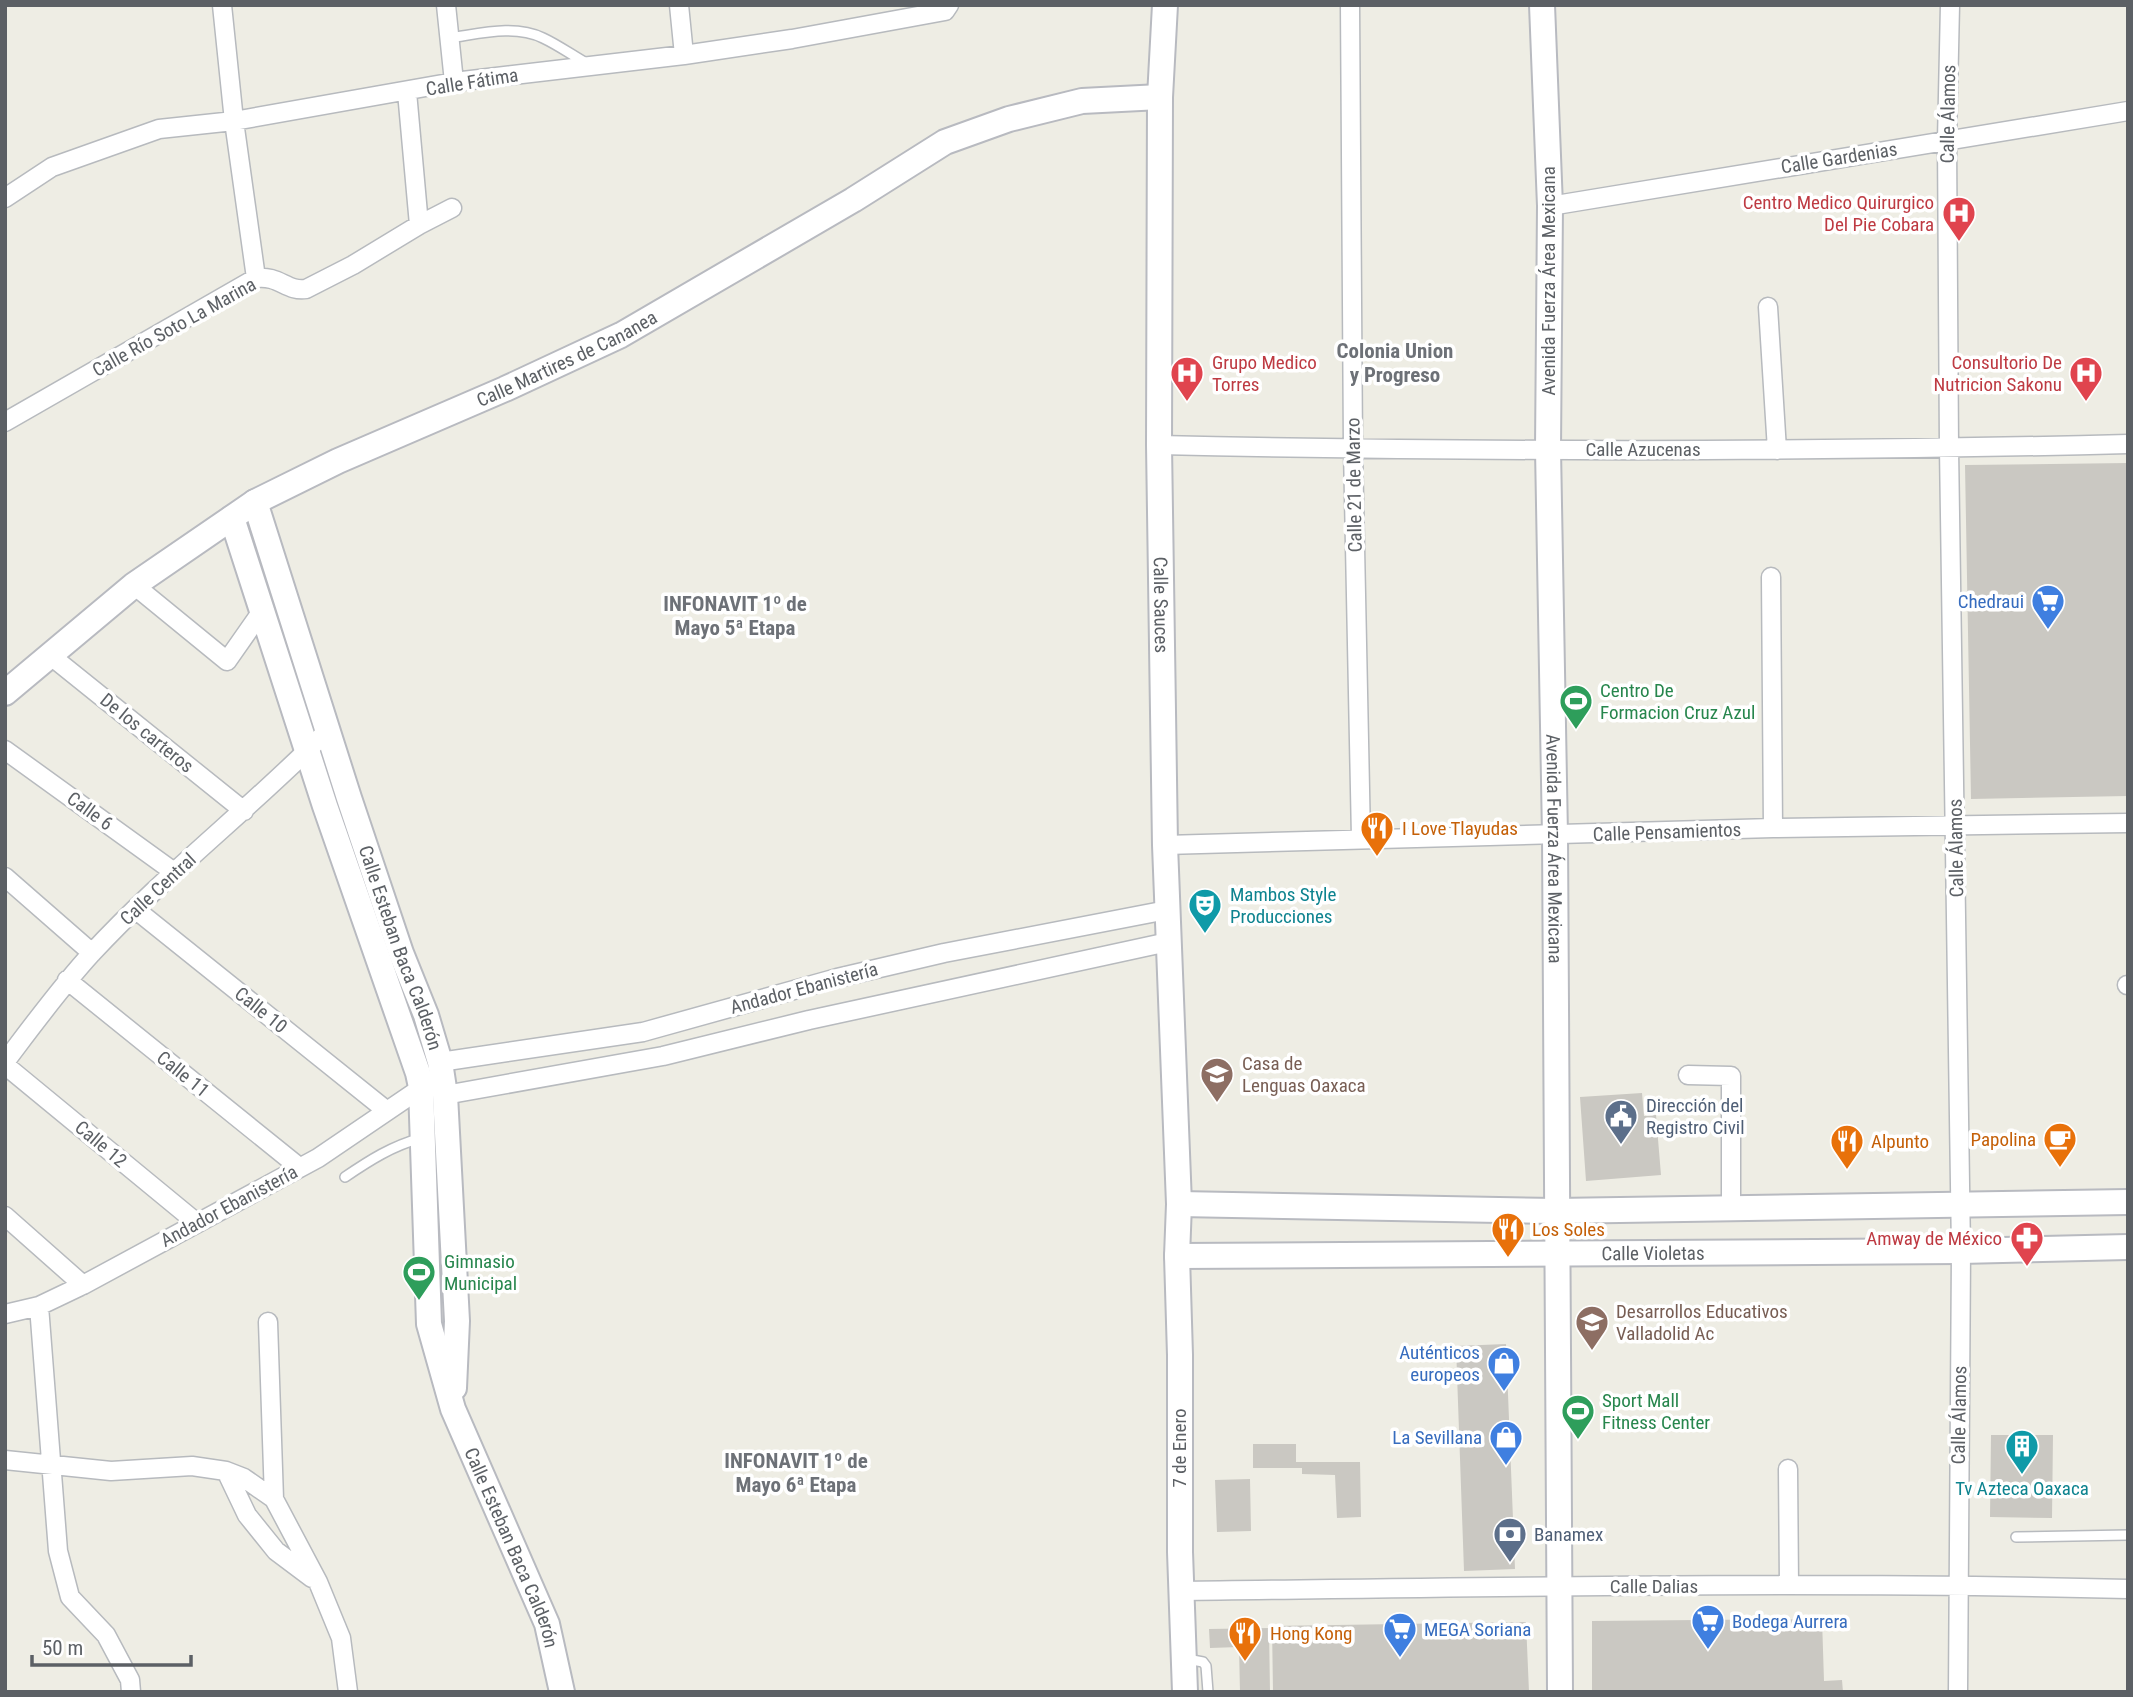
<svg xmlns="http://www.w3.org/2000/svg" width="2133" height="1697" viewBox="0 0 2133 1697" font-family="'Roboto Condensed',sans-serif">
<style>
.building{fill:#cac8c2}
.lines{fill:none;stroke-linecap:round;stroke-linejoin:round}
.lane-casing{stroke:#b7babe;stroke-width:12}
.street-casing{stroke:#b7babe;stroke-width:21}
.secondary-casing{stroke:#b8bac0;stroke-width:28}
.lane{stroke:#fff;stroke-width:9}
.street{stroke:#fff;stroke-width:18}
.secondary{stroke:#fff;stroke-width:24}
.labels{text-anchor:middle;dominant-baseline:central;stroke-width:7;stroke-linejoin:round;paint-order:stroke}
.street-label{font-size:19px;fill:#5c6065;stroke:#fff}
.health-label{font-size:19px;fill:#be3a42;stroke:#fff;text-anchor:end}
.shop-label{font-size:19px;fill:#366cbe;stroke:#fff;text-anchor:end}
.leisure-label{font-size:19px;fill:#27864d;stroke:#fff;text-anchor:start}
.food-label{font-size:19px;fill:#c56008;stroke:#fff;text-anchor:start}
.culture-label{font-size:19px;fill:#0d838f;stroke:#fff;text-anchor:start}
.education-label{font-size:19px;fill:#785e54;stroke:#fff;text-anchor:start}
.service-label{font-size:19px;fill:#4e5e75;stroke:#fff;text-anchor:start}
.neighbourhood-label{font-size:21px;font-weight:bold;fill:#6d7177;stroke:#fff}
</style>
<rect width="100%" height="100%" fill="#eeede4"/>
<path class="building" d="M2128,463V796L1971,799L1965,465Z
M1642,1093L1644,1116L1656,1115L1661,1175L1586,1181L1580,1097Z
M1506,1344L1515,1569L1464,1571L1456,1346Z
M1991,1435H2053L2052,1518L1990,1517Z
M1253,1444H1296V1462H1360L1361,1517L1337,1518L1335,1475L1302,1474V1468H1253Z
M1250,1479L1251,1531L1217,1532L1215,1480Z
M1822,1619L1824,1681L1842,1680L1843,1692H1592V1621Z
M1526,1622L1529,1692H1273L1272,1626Z
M1269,1628L1270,1692H1240L1239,1647L1210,1648L1209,1629Z"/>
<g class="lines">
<defs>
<path id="lane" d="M449,38C479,34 514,24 543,38C558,45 572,55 586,63
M345,1177C370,1160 392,1146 421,1138
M2016,1537L2128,1535
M1187,1659L1203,1662L1206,1666L1208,1692"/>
<path id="street" d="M222,5L234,121L256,278
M446,5L454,82
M679,5L684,55
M1350,5L1353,449L1361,838
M1950,5L1947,140L1949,448L1961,1251L1958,1692
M407,92L419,225
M5,198L52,167L159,129L234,121L454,82L684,55L792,39L945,11L949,5
M1550,206L2128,111
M1768,307L1777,450
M5,422L256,278C279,275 287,292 306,289L353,265L419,225L452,208
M1159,445C1482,452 1805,452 2128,444
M1771,577L1773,828
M134,585L227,661L262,611
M51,656L244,811
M5,750L174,872
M1165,845L1773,828L2128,823
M5,877L92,953
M135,909L387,1111
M67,980L299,1167
M2127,985H2128
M5,1062C33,1025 60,988 91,954C165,874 251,808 327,731
M440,1062L643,1032L837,978L944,953L1167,910
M5,1065L197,1223
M1688,1075L1731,1076V1208
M445,1095L663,1056L809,1020L1168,942
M5,1216L83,1285
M39,1306L58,1551L70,1597L106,1635L130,1680L131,1692
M5,1314L39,1306L83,1285L318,1158L427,1084
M268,1322L274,1499L318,1582L341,1638L348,1692
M5,1460L111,1471L192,1466L226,1471L244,1478L274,1499
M1788,1469L1789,1585
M226,1471L247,1515L276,1551L312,1578
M1181,1591C1497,1587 1812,1581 2128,1589"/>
<g id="secondary">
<path id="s1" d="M1165,5L1160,97L1159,445L1165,845L1179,1204L1177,1256L1180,1355V1552L1185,1692"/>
<path id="s2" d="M1542,5L1550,206L1548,449L1555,836L1560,1692"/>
<path id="s3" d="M255,502L349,798L401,953L426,1015L440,1062L445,1095L457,1321L454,1388"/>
<path id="s4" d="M232,518L325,806L418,1073L421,1087L429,1324L453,1409L547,1624L562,1692"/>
<path id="s5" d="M5,693L134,585L255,502L338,461L505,389L621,335L853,200L945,142L1009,119L1082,101L1160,97"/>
<path d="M1179,1204L1556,1211L2128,1202"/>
<path id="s6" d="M1177,1256L1961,1251L2128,1247"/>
</g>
</defs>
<use href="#lane" class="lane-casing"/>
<use href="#street" class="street-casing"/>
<use href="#secondary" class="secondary-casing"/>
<use href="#lane" class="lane"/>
<use href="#street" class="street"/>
<use href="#secondary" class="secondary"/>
</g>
<defs>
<symbol id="hospital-pin" viewBox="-11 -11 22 30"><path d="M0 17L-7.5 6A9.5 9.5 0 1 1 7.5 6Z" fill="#e0444e" stroke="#fff"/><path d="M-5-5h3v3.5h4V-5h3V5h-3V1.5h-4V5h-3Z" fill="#fff"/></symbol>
<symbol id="supermarket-pin" viewBox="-11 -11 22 30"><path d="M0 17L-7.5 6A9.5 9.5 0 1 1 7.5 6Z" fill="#3f7fe0" stroke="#fff"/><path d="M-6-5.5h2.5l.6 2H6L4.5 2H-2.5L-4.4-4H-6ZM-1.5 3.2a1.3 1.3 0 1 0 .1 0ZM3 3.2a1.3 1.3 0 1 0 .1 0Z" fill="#fff"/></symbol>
<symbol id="stadium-pin" viewBox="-11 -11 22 30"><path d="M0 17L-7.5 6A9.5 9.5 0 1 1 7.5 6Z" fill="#2e9e5b" stroke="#fff"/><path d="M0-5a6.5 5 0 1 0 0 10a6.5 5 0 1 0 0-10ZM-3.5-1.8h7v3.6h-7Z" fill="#fff"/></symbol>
<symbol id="restaurant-pin" viewBox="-11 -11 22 30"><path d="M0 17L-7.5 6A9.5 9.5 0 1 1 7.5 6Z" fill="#e8710a" stroke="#fff"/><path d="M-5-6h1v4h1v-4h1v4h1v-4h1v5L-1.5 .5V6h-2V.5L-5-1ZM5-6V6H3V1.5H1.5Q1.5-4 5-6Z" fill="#fff"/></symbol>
<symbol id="theatre-pin" viewBox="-11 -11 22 30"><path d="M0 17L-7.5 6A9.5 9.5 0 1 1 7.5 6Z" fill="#0f9aa8" stroke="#fff"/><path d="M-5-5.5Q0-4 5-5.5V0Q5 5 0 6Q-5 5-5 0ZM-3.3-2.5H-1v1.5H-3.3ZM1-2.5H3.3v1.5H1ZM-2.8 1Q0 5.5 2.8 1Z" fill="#fff"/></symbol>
<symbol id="school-pin" viewBox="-11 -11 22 30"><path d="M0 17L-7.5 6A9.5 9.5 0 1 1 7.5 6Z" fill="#8d6e63" stroke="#fff"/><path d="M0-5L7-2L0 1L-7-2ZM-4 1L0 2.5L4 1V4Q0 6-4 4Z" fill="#fff"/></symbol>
<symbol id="civic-pin" viewBox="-11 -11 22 30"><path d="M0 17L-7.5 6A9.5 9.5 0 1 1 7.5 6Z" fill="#5c6f8a" stroke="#fff"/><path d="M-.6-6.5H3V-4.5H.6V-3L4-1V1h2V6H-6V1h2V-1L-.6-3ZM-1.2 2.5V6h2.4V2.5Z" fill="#fff"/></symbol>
<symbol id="cafe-pin" viewBox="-11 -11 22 30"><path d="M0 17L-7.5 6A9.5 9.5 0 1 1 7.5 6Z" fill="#e8710a" stroke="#fff"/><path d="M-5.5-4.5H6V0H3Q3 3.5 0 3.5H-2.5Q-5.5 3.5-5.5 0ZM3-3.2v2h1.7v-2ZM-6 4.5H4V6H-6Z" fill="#fff"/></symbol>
<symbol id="pharmacy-pin" viewBox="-11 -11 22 30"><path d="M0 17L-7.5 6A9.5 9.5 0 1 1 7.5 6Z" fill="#e0444e" stroke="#fff"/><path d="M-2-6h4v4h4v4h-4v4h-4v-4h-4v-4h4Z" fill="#fff"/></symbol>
<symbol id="shop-pin" viewBox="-11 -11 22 30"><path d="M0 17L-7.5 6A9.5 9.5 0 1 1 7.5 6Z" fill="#3f7fe0" stroke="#fff"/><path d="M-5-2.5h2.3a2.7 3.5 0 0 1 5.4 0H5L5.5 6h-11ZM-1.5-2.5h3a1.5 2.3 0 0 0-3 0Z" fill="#fff"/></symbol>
<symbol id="building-pin" viewBox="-11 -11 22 30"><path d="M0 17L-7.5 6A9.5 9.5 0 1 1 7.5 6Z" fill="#0f9aa8" stroke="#fff"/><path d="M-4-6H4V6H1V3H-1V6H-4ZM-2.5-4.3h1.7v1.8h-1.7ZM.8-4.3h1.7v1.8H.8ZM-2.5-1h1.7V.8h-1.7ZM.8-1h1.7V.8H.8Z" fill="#fff"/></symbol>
<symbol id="bank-pin" viewBox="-11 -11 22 30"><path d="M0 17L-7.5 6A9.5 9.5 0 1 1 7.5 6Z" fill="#5c6f8a" stroke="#fff"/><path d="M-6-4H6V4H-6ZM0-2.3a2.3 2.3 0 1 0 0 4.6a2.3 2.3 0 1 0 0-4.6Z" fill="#fff"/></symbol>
</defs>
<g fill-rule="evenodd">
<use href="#hospital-pin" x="1940" y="194" width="38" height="52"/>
<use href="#hospital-pin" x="1168" y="354" width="38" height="52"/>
<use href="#hospital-pin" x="2067" y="354" width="38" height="52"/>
<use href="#supermarket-pin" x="2029" y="582" width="38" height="52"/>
<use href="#stadium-pin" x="1557" y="682" width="38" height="52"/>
<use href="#restaurant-pin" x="1358" y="809" width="38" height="52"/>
<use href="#theatre-pin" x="1186" y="886" width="38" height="52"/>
<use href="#school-pin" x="1198" y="1055" width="38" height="52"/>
<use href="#civic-pin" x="1602" y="1097" width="38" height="52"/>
<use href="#cafe-pin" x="2041" y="1120" width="38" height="52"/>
<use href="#restaurant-pin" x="1828" y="1122" width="38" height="52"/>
<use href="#restaurant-pin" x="1489" y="1210" width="38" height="52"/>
<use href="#pharmacy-pin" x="2008" y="1219" width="38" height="52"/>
<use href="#stadium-pin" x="400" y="1253" width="38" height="52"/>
<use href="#school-pin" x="1573" y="1303" width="38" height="52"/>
<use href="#shop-pin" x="1485" y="1344" width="38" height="52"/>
<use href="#stadium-pin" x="1559" y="1392" width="38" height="52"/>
<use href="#shop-pin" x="1487" y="1418" width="38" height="52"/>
<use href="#building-pin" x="2003" y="1427" width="38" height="52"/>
<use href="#bank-pin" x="1491" y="1515" width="38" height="52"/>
<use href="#supermarket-pin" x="1689" y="1602" width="38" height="52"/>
<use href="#supermarket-pin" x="1381" y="1610" width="38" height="52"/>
<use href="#restaurant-pin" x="1226" y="1614" width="38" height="52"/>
</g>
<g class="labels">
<g class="street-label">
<text transform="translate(472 82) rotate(-9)">Calle Fátima</text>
<text transform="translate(1948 114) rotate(-89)">Calle Álamos</text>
<text transform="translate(1839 158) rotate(-9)">Calle Gardenias</text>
<text transform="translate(1548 281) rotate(-90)">Avenida Fuerza Área Mexicana</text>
<text transform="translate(174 327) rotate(-29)">Calle Río Soto La Marina</text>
<text stroke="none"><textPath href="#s5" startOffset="658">Calle Martires de Cananea</textPath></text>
<text x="1643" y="449">Calle Azucenas</text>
<text transform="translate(1354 485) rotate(-91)">Calle 21 de Marzo</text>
<text stroke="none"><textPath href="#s1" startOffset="600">Calle Sauces</textPath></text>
<text transform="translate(147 733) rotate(39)">De los carteros</text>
<text transform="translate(90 811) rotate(36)">Calle 6</text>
<text transform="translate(1667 832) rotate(-2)">Calle Pensamientos</text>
<text stroke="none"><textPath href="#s2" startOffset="844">Avenida Fuerza Área Mexicana</textPath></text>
<text transform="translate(1956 848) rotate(-91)">Calle Álamos</text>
<text transform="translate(158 889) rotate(-43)">Calle Central</text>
<text stroke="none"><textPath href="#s3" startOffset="469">Calle Esteban Baca Calderón</textPath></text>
<text transform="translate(804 988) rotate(-15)">Andador Ebanistería</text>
<text transform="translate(261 1010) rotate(39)">Calle 10</text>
<text transform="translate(183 1074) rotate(39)">Calle 11</text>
<text transform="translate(101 1144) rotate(40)">Calle 12</text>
<text transform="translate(229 1206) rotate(-28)">Andador Ebanistería</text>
<text stroke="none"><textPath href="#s6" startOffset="476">Calle Violetas</textPath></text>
<text transform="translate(1959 1415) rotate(-89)">Calle Álamos</text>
<text transform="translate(1179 1448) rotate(-90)">7 de Enero</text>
<text stroke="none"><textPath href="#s4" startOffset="1076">Calle Esteban Baca Calderón</textPath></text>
<text x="1654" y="1586">Calle Dalias</text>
</g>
<g class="health-label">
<text x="1934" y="202">Centro Medico Quirurgico<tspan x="1934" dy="22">Del Pie Cobara</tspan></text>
<text x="1212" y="362" text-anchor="start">Grupo Medico<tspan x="1212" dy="22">Torres</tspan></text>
<text x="2062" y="362">Consultorio De<tspan x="2062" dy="22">Nutricion Sakonu</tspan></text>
<text x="2002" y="1238">Amway de México</text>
</g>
<g class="shop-label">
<text x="2024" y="601">Chedraui</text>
<text x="1480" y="1352">Auténticos<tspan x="1480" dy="22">europeos</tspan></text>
<text x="1482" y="1437">La Sevillana</text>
<text x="1732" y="1621" text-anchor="start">Bodega Aurrera</text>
<text x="1424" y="1629" text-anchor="start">MEGA Soriana</text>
</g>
<g class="leisure-label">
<text x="1600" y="690">Centro De<tspan x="1600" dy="22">Formacion Cruz Azul</tspan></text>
<text x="444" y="1261">Gimnasio<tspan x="444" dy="22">Municipal</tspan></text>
<text x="1602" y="1400">Sport Mall<tspan x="1602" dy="22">Fitness Center</tspan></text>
</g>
<g class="food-label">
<text x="1402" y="828">I Love Tlayudas</text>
<text x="2036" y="1139" text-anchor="end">Papolina</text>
<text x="1871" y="1141">Alpunto</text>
<text x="1532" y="1229">Los Soles</text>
<text x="1270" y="1633">Hong Kong</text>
</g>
<g class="culture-label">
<text x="1230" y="894">Mambos Style<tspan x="1230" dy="22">Producciones</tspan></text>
<text x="2022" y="1488" text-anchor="middle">Tv Azteca Oaxaca</text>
</g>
<g class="education-label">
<text x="1242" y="1063">Casa de<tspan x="1242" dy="22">Lenguas Oaxaca</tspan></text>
<text x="1616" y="1311">Desarrollos Educativos<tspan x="1616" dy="22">Valladolid Ac</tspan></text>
</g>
<g class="service-label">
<text x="1646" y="1105">Dirección del<tspan x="1646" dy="22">Registro Civil</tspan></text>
<text x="1534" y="1534">Banamex</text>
</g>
<g class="neighbourhood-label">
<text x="1395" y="351">Colonia Union<tspan x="1395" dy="24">y Progreso</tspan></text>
<text x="735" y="604">INFONAVIT 1º de<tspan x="735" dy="24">Mayo 5ª Etapa</tspan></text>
<text x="796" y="1461">INFONAVIT 1º de<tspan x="796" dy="24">Mayo 6ª Etapa</tspan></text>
</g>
</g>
<rect width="2133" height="1697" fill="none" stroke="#5c6065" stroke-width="14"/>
<path d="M32 1655v10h159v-10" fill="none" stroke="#5c6065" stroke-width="3.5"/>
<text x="42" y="1655" font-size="21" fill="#5c6065" stroke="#ffffff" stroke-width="5" paint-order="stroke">50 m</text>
</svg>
